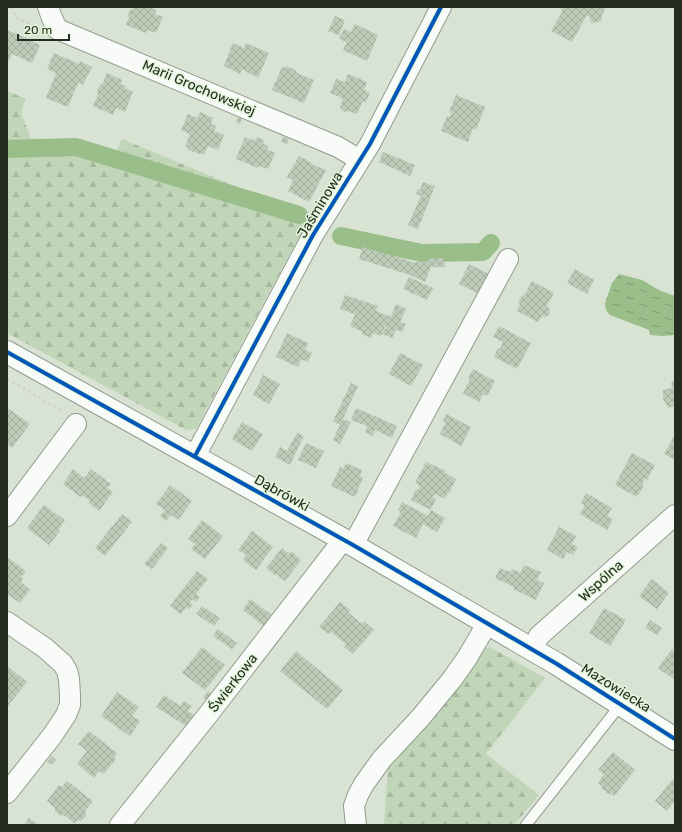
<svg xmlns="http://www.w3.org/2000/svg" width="682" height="832" viewBox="0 0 682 832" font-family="Rubik,sans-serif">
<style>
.forest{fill:url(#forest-firs)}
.water{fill:url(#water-ripples)}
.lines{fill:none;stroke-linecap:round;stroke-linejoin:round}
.canal{stroke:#9abe8a;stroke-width:18}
.building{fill:url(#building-cross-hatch)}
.service-casing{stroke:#939c90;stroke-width:12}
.minor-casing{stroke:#939c90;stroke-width:22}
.tertiary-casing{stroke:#939c90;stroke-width:24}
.path{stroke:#d0d3cf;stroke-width:2.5;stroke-dasharray:3 3;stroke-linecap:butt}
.service{stroke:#f9fbf8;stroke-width:10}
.minor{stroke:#f9fbf8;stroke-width:20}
.tertiary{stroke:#f9fbf8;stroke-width:22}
.cycleway-casing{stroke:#e2f6da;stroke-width:6}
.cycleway{stroke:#0057b8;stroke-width:4}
.labels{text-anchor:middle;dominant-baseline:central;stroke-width:3;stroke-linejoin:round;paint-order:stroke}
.street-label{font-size:14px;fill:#252d22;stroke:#e2f6da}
</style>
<defs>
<pattern id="forest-firs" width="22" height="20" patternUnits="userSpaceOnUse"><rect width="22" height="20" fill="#c1d6b8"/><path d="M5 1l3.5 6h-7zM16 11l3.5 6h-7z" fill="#a6b89e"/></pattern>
<pattern id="water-ripples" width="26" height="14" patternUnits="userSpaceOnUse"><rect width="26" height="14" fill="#9abe8a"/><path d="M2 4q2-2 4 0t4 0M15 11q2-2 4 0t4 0" fill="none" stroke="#7d9b70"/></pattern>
<pattern id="building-cross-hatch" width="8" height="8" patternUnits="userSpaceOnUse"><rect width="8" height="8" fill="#becbb8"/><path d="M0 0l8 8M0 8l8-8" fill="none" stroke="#a3af9e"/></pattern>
</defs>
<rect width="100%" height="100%" fill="#d8e3d3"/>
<path class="forest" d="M7,91L26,99L22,108V116L31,138L64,141V142L76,143L115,155L122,139L264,198L311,215L196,429L186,430L7,333Z
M490,647L545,678L486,754L539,795L514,825H384L388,765L477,650Z"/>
<path class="water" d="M619,274L642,280L659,290L675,296V335L662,336L650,335L649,330L610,315L606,310L605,303L612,283Z"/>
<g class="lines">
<path class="canal" d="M7,149L76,147L299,215
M341,236L422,253L483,252L491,243"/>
</g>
<path class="building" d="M134,7H149L156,10L155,14L163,17L156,33L148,30L146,33L126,25L129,17L128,14L130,10L133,9Z
M561,7H606L601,17L602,21L591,23L590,17L587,15L572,42L551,31L562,12Z
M335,16L345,20L339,35L328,31Z
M355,24L378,35L367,61L343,50L347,42L339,39L344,29L351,32Z
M7,30L33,41V42L40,45L32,63L12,54L9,61L7,60Z
M233,43L244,48L246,43L269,53L258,78L242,69L240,74L224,66Z
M54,53L79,64L80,61L92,67L83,85L78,83L68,107L46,98L56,73L47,69Z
M287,66L295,70L297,73L314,80L304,103L272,90L282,67L284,68Z
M107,73L122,80L121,84L126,86L125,88L133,92L125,112L116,108L113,115L93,106L98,94L97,91L100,85L103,83Z
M348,74L367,82L364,90L370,93L366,102L363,101L357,114L348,111L345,112L342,110L340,107L343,100L341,99L342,98L330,93L336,79L345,82Z
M456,95L485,107L476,130L473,128L468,142L441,131L447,116L450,117L452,114L449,112Z
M200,112L213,118L211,124L216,126L214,131L224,135L218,150L208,146L204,155L201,153L199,154L189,150L188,148L185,147L190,134L181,130L188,114L197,118Z
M238,117L242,119L240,124L236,122Z
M245,137L255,141L257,137L264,140L263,144L268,146L267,149L275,153L268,169L259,166L258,168L236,159Z
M283,137L289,139L287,144L281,142Z
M383,152L415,165L410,176L379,162Z
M299,156L312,163L311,164L326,170L309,202L288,191L293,180L287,177Z
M423,182L435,186L418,229L408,225L421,196L416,194L418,189L420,190Z
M363,247L416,263L417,260L424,263L428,259L445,258V267H431L425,282L410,275L359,259Z
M469,264L493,276L483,296L459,284Z
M575,269L594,280L587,294L567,283Z
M409,277L433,288L427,300L403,289Z
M532,281L554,293L546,307L549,308L550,312L548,316L544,317L542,316L538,322L517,311L520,304L518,302L522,295L524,296Z
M345,295L378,306L376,311L391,317L396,304L406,309L400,322L406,324L402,332L396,330L392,338L382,334L386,326H385L381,336L373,333L371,338L362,334L363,332L350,326L355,314L340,309Z
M499,326L531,343L517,369L494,357L498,348L500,349L503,342L493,337Z
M287,333L308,343L305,350L312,353L308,362L301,359L298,367L276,357Z
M400,353L423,365L411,386L389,374Z
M473,369L495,381L487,396L483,394L479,402L463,393L470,379L468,378Z
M263,375L280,384L269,404L253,395Z
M675,378V406L668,408L663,399V390L671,388L673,385L671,384Z
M351,383L358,386L343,419L351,422L340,444L333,440L340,425L333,421Z
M356,408L397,426L392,438L375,430L373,436L365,432L367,426L351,420Z
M9,409L30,424L12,448L7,444V411Z
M446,414L471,427L461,446L440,434L446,422L443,421Z
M242,422L263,434L252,451L232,439Z
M297,433L304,436L290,465L275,457L280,447L287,451Z
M674,436L675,437V460L664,454Z
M306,443L324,451L316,468L298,460Z
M632,453L655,465L647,480L645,479L642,485L644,486L637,497L615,485Z
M426,462L446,471L445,473L456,479L449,493H448L445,499L435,494L432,497L436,499L431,510L411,500L416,489L418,490L420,486L415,483Z
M346,463L362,470L360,476L363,478L355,497L331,486L340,467L343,469Z
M73,469L84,478L91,469L111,484L107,488L113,492L99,511L89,503L90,501L82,495L80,497L63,484Z
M170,485L192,501L178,520L171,515L166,521L160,516L165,510L156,504Z
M586,493L612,508L607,516L613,519L607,530L580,514L585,505L581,503Z
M402,502L428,516L431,510L445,518L437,532L423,524L416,538L393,526L401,512L398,510Z
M44,505L65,520L58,530L60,531L49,545L27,528Z
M122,514L132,522L105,556L95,548Z
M202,520L223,536L205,559L191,549L195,544L188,539Z
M559,527L576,536L572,544L578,547L573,555L567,552L563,559L547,550Z
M252,531L273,547L256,570L243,560L246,555L238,550Z
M161,543L168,548L152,569L144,564Z
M282,548L289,554L291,551L301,560L285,581L276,574L275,575L266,568Z
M7,557L26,571L21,577L23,579L21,582L30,590L20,603L7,594Z
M524,565L541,572L537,580L544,583L536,600L513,589L514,587L495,578L500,568L510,572L512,569L520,573Z
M197,571L208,579L196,594L200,597L196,602L192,599L190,602L193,605L189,609L186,607L181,614L170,606Z
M652,579L669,593L657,609L639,596Z
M250,599L272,615L264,626L243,610Z
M340,602L350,610L348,612L362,624L364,621L374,630L353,654L344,647L346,644L331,632L329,634L319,627Z
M202,606L220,618L214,626L196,614Z
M604,608L626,620L610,646L589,633Z
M650,620L662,628L657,635L645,628Z
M218,629L237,643L232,649L213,636Z
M202,647L225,665L205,690L182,673Z
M672,649L675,652V680L658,668Z
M296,651L343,690L327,709L280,671Z
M7,666L27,682L7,707Z
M208,691L214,696L210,702L203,698Z
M117,692L139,707L132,716L140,721L130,736L101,716Z
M164,695L180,706L184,701L192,706L188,711L198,718L191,729L156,707Z
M89,731L117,753L114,757L116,759L104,774L99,771L94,778L77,764L87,751L78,744Z
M613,752L635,770L614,796L611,793L610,795L601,788L602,786L598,783L604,774L598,770Z
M52,756L56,760L52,764L47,762Z
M673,779L675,780V801L667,811L655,801Z
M67,781L93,801L85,811L86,816L81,821L77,820L75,824L64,815L61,816L55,811V808L47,801L59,785L62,787Z
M29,818L39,825H24Z"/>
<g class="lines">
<defs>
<path id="service" d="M526,825L621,704"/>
<path id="minor" d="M48,7L52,18L57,29L338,147L360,160
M195,456L313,235L370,144L441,7
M7,516L76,424
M353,545L508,259
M7,622L45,648L63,664L67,671L69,679L70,695V705L66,715L52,736L7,793
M532,650L539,636L675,515
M120,825L207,716L343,540
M356,825L354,806L358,795L364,784L382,759L421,717L453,678L467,658L487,624"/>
<path id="tertiary" d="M7,352L353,545L557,664L675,739"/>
</defs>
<use href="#service" class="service-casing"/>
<use href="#minor" class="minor-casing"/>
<use href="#tertiary" class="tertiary-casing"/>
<path class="path" d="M11,7L14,12L15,17L36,27
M7,379L63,411"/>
<use href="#service" class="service"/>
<use href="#minor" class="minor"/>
<use href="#tertiary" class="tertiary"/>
<defs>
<path id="cycleway" d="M7,352L353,545L557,664L675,739
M195,456L313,235L370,144L441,7"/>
</defs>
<use href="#cycleway" class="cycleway-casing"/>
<use href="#cycleway" class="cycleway"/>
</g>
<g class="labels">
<g class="street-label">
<text transform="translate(199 88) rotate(23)">Marii Grochowskiej</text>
<text transform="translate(320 205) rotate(-59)">Jaśminowa</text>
<text transform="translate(282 493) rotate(29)">Dąbrówki</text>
<text transform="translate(601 581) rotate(-42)">Wspólna</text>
<text transform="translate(233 683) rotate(-52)">Świerkowa</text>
<text transform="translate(616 688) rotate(32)">Mazowiecka</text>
</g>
</g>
<rect width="682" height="832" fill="none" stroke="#252d22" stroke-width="16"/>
<path d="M18 34v6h51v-6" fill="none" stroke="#252d22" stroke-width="2"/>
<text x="24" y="34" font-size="12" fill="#252d22" stroke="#e2f6da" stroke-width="3" paint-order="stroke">20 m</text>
</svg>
